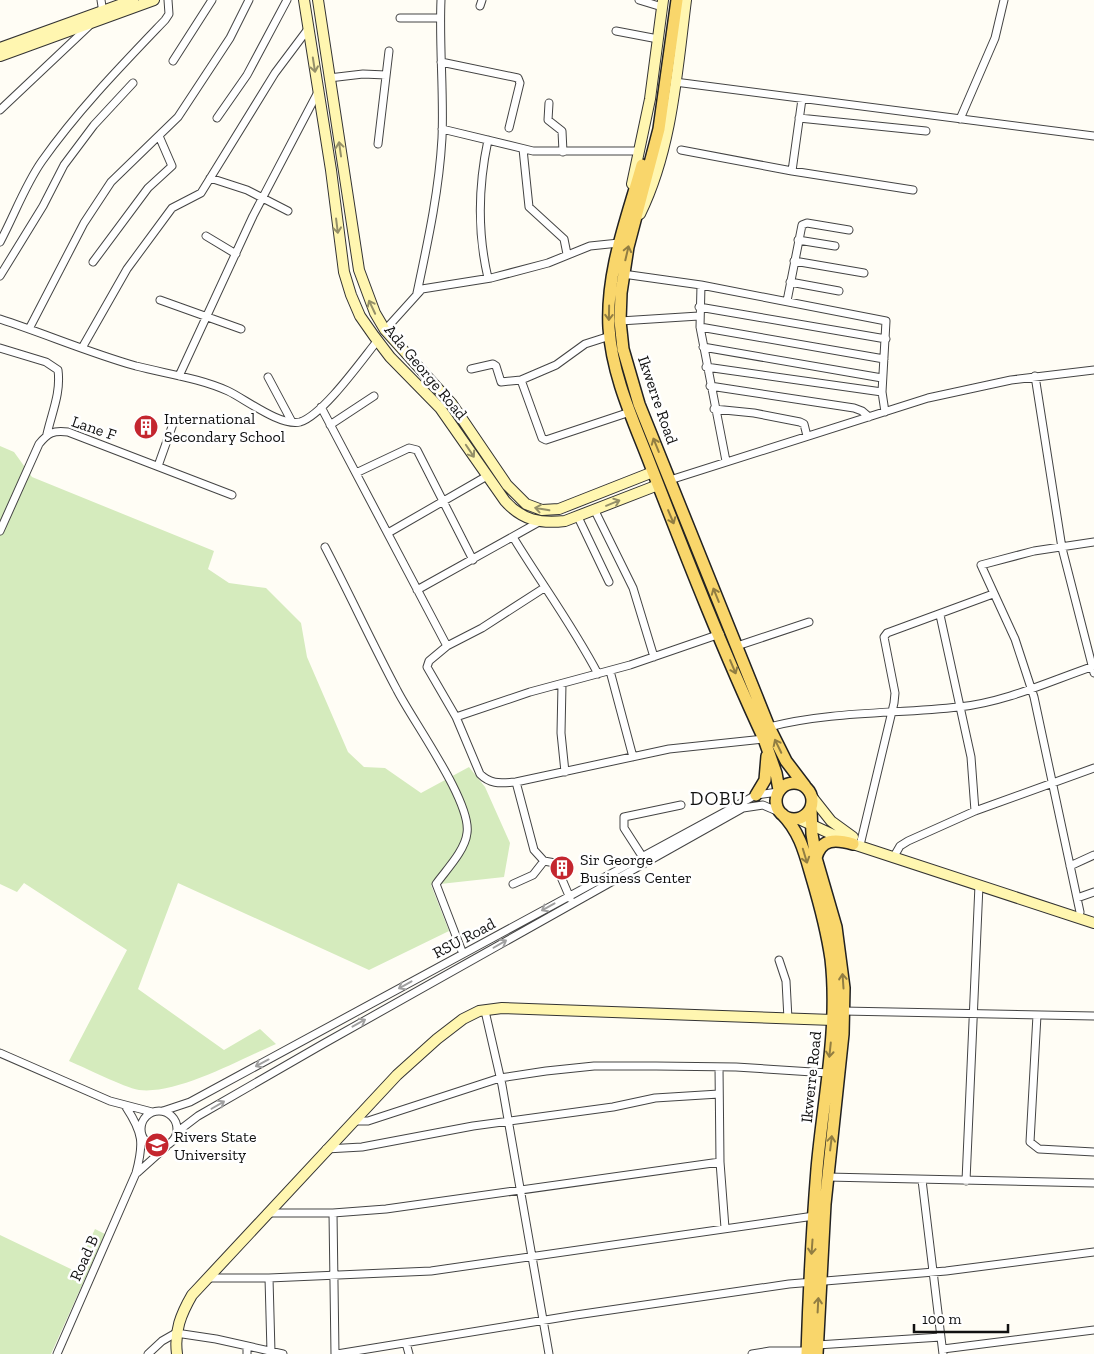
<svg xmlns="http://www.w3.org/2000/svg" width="1094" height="1354" viewBox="0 0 1094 1354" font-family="'Zilla Slab',serif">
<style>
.green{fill:#d5ebbd}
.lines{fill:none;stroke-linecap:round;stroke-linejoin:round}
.street-casing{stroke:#444;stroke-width:9}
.secondary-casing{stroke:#333;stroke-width:12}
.primary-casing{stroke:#222;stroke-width:14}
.street{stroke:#fff;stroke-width:7}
.secondary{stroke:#fff6b0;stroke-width:10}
.primary{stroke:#f9d66b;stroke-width:11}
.oneway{stroke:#948f68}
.oneway2{stroke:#917d42}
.oneway3{stroke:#a0a0a0}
.labels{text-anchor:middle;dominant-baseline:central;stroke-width:5;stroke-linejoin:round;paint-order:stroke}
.street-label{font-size:16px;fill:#111;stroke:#fff}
.poi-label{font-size:16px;fill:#111;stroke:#fff;text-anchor:start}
.quarter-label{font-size:19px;letter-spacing:1px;fill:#111;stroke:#fff}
</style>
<rect width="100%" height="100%" fill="#fffdf5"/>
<path class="green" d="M0,446L14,452L32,477L214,551L208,569L229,583L266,588L301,623L307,657L348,752L364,767L385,768L421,793L469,767L485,787L510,843L504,877L431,885L449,931L369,970L178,883L138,989L224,1050L260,1029L276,1044C241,1059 177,1095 139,1090C123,1087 86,1068 69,1061L127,950L24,883L17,892L0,884Z
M95,1229L105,1234L51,1354H0V1235L75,1271Z"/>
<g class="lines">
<defs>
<path id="street" d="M101,0L103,13
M639,0L662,7
M480,6L482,0
M400,18H440
M616,31L658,39
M173,61L212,0
M441,62L518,78L520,83L509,128
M329,78L363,74L386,75
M675,82L1094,136
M549,103L548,120L562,131L563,152
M0,110L89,26
M217,118L247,75L287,0
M799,118L926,131
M960,119L995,38L1004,0
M442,129L533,151H639
M378,144L389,51
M523,149L529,207L564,239L567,254
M681,150L792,171L913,190
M792,171L802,99
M210,178L247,190L288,211
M206,236L236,254
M798,240L835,246
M0,242C14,216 25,185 42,161C78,110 122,65 165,20L169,14L168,0
M794,261L864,273
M93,262L148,188L172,166L159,136
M623,274L701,285L886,321L882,392L885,412
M0,276L43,206L64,165L94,125L133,83
M488,278C477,231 478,187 488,140
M790,282L839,291
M701,285L700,327L726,461
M417,293C428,241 439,191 442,138C444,92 439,46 441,0
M160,300L241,329
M787,301L802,225L807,223L849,230
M699,307L886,339
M0,319C46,334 90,353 136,366C167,374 199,378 228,391C245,399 281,427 300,422C323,415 361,361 378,340
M620,321L699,316
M700,327L884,359
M29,329L84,223L111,182L178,117L230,38L249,0
M385,330L422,289L491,278L548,263L590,246L619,243
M703,347L882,378
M0,348L46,362L58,370C61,393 52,412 47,434
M82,348L127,269L172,208L201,193L275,73L308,29
M706,367L882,392
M471,369L493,364L496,366L501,382L521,380L556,365L585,344L610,336
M179,376L253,216L318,92
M1035,376L1062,548L1094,673
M268,377L292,422
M521,380L542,438L546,440L630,412
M710,386L854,408L862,411L869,417
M321,407L447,646
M714,409L754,413L800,422L804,424L807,436
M330,425L374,396
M158,466L174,421
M356,473L409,448L417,450L473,560
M670,480L928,398L1011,380L1094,370
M595,511L633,588L654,657
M578,517L609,582
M0,531L39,444C48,433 53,430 68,432L232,495
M388,533L487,476
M513,537C541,583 573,626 598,674
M325,547C350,595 372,643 397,690C412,720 472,802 467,833C465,851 446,870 436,884L463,954
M544,588L482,628L447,646L429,661L427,667L456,717L480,774C491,785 501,783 516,782L669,749L764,739
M417,590L539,522
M940,615L971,757L975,811
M737,646L809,622
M610,671L633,757
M562,684L561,733L565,772
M456,717L530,692L630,665L720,634
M769,727C831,711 896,714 959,707C1006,702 1050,681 1094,666
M516,782L534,850L544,861L555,863L570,898
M861,841L894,703L895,693L884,637L887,633L993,594
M642,856L624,828V817L681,805
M893,858L900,846L908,841L975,811L1094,768
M1070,866L1094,855
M513,884L533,875L544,861
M1077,898L1094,892
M1080,912L1034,697L1015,639L981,565L1034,551L1094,542
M779,960L786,981L788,1019
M485,1011L502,1085L549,1354
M843,1011L1094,1016
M1037,1015L1030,1142L1039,1149L1094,1152
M0,1053L110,1101L152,1112
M719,1067L720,1162L725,1228
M141 1129a18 18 0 1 1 36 0a18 18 0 1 1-36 0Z
M163,1111L190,1102L756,795L778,792
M353,1121H368L500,1078L546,1071L594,1066H656L736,1067L828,1073
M177,1132L198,1116L323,1044L743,808L763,805L779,812
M326,1149L362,1147L473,1126L613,1107L655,1098L719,1094
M137,1173L166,1147
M827,1177L1094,1183
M922,1180L943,1354
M966,1181L979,885
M267,1213H333L386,1209L720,1162
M333,1213L335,1354
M207,1278H269L431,1271L814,1216
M269,1278L271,1352
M406,1343L409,1354
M817,1345L941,1337
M943,1349L1094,1330
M57,1354L136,1173C144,1143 143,1133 126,1107
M148,1354L162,1341L176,1333L216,1339L283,1354
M247,1354V1346
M337,1354L576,1315L789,1284L946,1271L1094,1252
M752,1354L770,1351H807"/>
<path id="secondary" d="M304,0L331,170L344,272L351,295L360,316L374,336L390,357L440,408L505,501C522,520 540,524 565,521L658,485
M318,0L359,270L375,313L385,330L452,404L507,485L526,504L542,510L559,509L653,472
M0,48L133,0
M0,56L154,0
M632,184L650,99L663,0
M640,214C672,149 677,71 686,0
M812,797L831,821L853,837
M799,819L853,844L1094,923
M177,1354C174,1331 181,1314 192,1295L397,1075L437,1039L463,1019L479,1011L502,1008L833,1020"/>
<path id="primary" d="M677,0L659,129L628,247L621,293L620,321L623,349L639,404L769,727L786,761L805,786
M642,165C627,219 606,271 609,328C612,377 635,424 652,469C687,559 723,651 764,739L776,773L779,790
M776 801a18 18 0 1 1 36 0a18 18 0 1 1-36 0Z
M756,795L765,780L767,756
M811,809L812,834L816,858L836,927L844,988L843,1034L825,1204L817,1354
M782,814C800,832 805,854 812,878C820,905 827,931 831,959C839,1029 823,1100 817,1169C812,1231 809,1292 807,1354
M816,858C821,838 836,839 853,844"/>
</defs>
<use href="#street" class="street-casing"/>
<use href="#secondary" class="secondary-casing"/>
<use href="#primary" class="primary-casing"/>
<use href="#street" class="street"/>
<use href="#secondary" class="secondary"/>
<use href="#primary" class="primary"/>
</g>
<defs><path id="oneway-shaft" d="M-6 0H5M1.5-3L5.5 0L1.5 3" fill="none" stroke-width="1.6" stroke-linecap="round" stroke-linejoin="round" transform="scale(1.25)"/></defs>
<g class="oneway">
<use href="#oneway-shaft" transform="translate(314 65) rotate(81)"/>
<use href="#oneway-shaft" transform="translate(340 149) rotate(-98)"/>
<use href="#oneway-shaft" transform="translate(337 226) rotate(83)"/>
<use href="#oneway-shaft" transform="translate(372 307) rotate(-115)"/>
<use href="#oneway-shaft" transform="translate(470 451) rotate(56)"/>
<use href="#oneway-shaft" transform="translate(613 503) rotate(-22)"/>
<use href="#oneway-shaft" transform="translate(542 509) rotate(-170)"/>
</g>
<g class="oneway2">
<use href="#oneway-shaft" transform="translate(627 253) rotate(-77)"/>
<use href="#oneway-shaft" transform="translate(609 313) rotate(91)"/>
<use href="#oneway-shaft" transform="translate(656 445) rotate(-112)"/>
<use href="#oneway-shaft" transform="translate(671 517) rotate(67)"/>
<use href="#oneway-shaft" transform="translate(716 595) rotate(-112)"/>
<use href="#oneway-shaft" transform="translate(733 667) rotate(67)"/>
<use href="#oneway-shaft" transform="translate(778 746) rotate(-116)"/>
<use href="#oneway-shaft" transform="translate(805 856) rotate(73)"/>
<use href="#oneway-shaft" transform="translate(843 981) rotate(-94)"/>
<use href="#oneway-shaft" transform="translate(830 1050) rotate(96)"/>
<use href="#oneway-shaft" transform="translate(831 1143) rotate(-83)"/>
<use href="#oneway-shaft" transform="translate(812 1247) rotate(94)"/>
<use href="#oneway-shaft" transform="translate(818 1305) rotate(-87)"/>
</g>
<g class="oneway3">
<use href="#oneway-shaft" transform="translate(548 907) rotate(151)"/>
<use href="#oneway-shaft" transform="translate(500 944) rotate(-30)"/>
<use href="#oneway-shaft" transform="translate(405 985) rotate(151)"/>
<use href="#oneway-shaft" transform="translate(359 1023) rotate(-29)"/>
<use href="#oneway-shaft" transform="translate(262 1063) rotate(152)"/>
<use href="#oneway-shaft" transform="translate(218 1105) rotate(-30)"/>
</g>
<defs>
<symbol id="building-disc" viewBox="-11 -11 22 22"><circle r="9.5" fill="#c4262e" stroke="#fff"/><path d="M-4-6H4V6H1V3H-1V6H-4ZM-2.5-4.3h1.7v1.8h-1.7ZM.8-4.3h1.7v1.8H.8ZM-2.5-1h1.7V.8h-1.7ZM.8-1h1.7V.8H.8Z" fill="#fff"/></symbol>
<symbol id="university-disc" viewBox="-11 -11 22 22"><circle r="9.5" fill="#c4262e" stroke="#fff"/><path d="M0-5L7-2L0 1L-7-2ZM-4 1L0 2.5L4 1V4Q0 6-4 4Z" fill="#fff"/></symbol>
</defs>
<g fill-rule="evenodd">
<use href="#building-disc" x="132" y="413" width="28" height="28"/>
<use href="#building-disc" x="548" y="854" width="28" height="28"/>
<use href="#university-disc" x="143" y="1131" width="28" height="28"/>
</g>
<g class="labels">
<g class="street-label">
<text transform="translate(426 372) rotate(50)">Ada George Road</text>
<text transform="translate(658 400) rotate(71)">Ikwerre Road</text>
<text transform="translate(94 428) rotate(19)">Lane F</text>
<text transform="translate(464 938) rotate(-28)">RSU Road</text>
<text transform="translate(811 1077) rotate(-84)">Ikwerre Road</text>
<text transform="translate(84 1258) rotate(-66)">Road B</text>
</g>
<g class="poi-label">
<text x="164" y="418">International<tspan x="164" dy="18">Secondary School</tspan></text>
<text x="580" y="859">Sir George<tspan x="580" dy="18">Business Center</tspan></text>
<text x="174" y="1136">Rivers State<tspan x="174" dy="18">University</tspan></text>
</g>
<g class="quarter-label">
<text x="718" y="798">DOBU</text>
</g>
</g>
<path d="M914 1324v8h94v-8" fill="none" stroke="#111111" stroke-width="2.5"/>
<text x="922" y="1324" font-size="15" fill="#111111" stroke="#ffffff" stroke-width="4" paint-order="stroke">100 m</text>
</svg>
